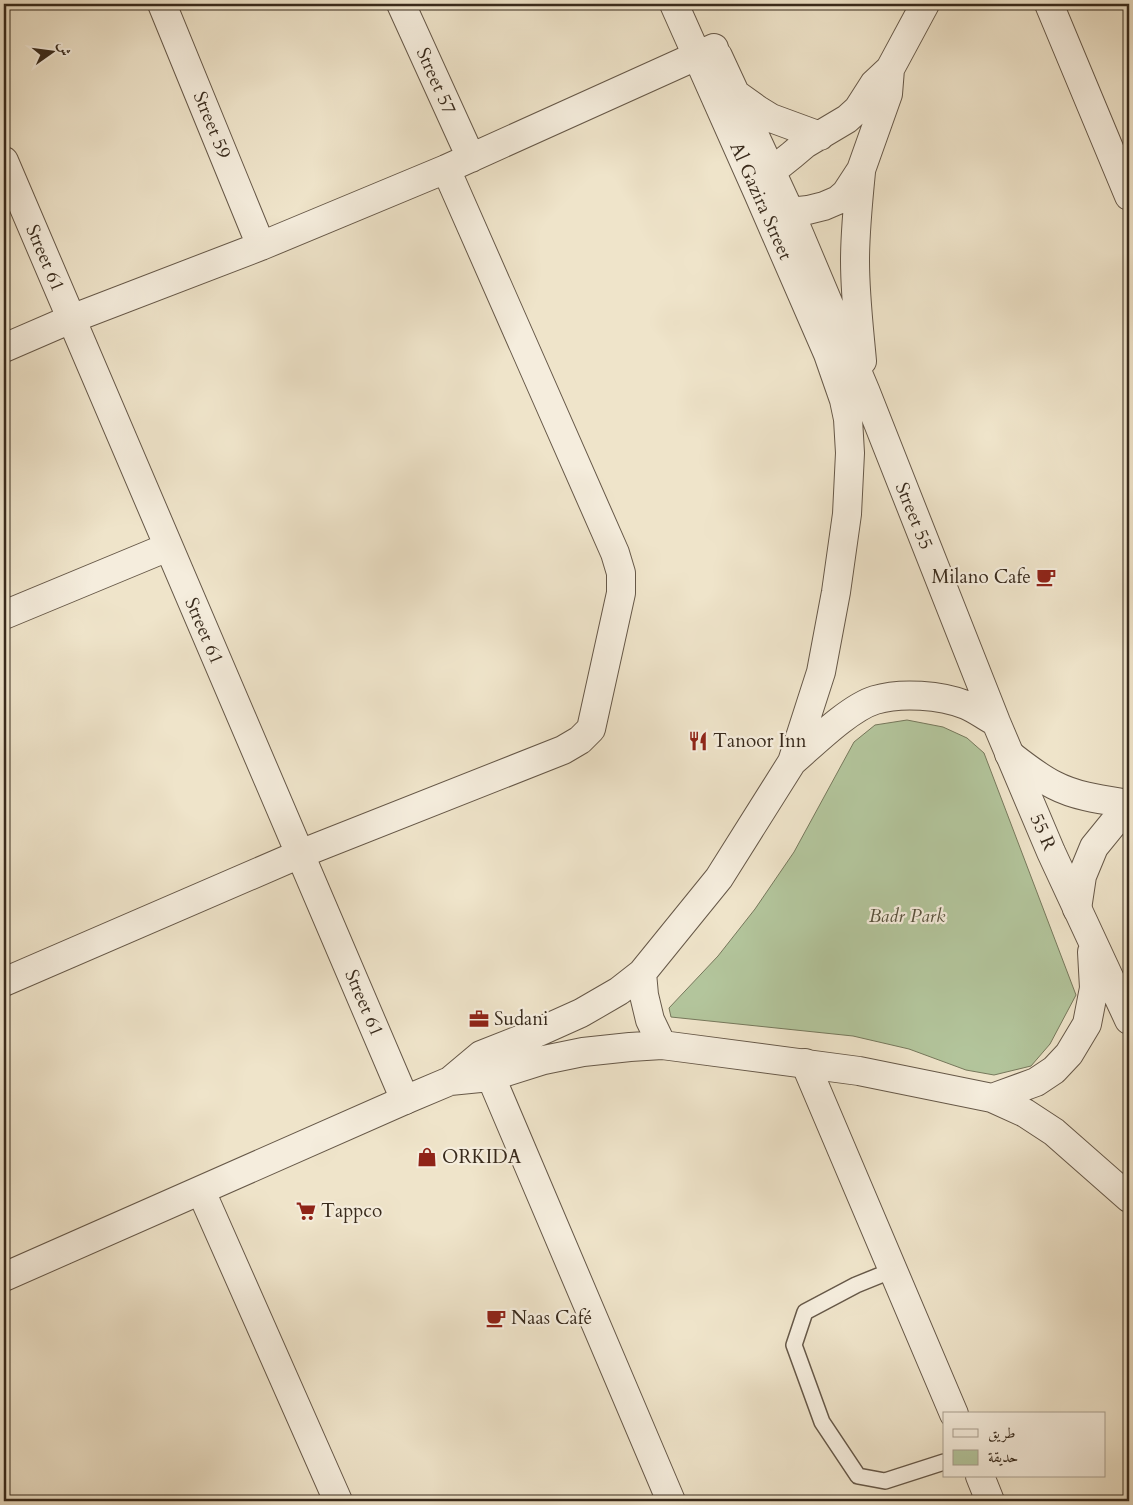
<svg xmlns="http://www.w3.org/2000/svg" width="1133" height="1505" viewBox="0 0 1133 1505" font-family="Cardo,Amiri,serif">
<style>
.green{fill:#b3c59c;stroke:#76785c}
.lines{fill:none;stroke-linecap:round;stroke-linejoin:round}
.service-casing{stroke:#665848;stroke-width:18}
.minor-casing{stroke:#665848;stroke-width:30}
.tertiary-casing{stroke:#665848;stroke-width:30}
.service{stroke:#f5eddd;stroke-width:15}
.minor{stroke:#f5eddd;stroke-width:28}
.tertiary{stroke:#f5eddd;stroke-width:28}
.labels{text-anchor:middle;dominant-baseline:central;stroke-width:4.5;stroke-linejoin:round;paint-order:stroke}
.street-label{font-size:19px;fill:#382a1c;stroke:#f5eddd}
.poi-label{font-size:19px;fill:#382a1c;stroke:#f5eddd;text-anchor:start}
.park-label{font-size:19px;font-style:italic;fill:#57513c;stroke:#f5eddd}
</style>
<rect width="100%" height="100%" fill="#efe4ca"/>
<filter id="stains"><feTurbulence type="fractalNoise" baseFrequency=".004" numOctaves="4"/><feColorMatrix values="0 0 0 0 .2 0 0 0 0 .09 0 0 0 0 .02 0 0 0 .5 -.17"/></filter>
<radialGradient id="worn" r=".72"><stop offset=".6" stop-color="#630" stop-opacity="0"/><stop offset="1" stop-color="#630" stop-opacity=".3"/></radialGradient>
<path class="green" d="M907,720L943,727L967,738L984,753L1076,995L1050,1044L1031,1066L994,1075L966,1070L909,1049L853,1036L671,1017L669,1008L718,956L755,909L794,852L854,742L875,725Z"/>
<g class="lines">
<defs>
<path id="service" d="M893,1270L856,1285L805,1312L794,1345L822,1422L858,1476L885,1481L944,1462"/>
<path id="minor" d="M162,4L261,246
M401,4L471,158
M1049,4L1129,196
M4,161L405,1100
M4,348L71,319L261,246L446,169L714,48
M4,615L168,547
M1009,754C1023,765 1038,777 1054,785C1077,797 1104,800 1129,804
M1077,909L1082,876L1094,847L1129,804
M4,982L300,854L563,750L580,740L591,729L621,593V573L615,553L446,169
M482,1056L671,1501
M805,1063L954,1414
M201,1191L338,1501
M980,1476L990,1501"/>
<path id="tertiary" d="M718,56L790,212L865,390L996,722L1051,852L1129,1020
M737,95L758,110L771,118L820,136
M861,172C858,202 855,231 855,261C855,295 859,328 862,361
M762,186L772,171L792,155L805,144L847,119L858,109L874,84L890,69
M772,209L790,212L808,210L824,206L838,200L846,193L861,170L888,94L890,69L925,4
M792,762C813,744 849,708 875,700C901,692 941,695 966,705C976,709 986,717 996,722
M642,973L644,995L650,1020L662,1045
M450,1081L481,1055L532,1035L581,1013L619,991L642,973L719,878L792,762L821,672L836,592L847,514L850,453L848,419L844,400L828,354L758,193L674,4
M992,1098L1036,1082L1054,1070L1069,1054L1087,1024L1094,988L1092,952
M4,1277L405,1100L450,1081L490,1077L544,1060L583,1052L630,1047L662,1045L859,1071L992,1098L1025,1113L1054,1132L1129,1198"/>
</defs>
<use href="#service" class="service-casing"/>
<use href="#minor" class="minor-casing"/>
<use href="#tertiary" class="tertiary-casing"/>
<use href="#service" class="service"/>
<use href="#minor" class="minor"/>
<use href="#tertiary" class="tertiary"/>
</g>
<defs>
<symbol id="cafe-bare" viewBox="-9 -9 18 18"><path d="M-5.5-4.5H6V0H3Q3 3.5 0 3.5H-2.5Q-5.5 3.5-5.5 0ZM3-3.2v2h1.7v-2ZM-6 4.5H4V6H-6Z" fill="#8f2418" stroke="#f5eddd" stroke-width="2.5" paint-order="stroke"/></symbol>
<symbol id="restaurant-bare" viewBox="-9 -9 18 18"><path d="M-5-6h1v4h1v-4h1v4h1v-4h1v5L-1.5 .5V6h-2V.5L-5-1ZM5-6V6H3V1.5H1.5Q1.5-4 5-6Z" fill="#8f2418" stroke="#f5eddd" stroke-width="2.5" paint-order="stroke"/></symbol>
<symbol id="office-bare" viewBox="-9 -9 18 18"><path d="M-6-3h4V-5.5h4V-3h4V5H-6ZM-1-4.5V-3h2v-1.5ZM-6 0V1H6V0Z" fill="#8f2418" stroke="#f5eddd" stroke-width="2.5" paint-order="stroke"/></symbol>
<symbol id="shop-bare" viewBox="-9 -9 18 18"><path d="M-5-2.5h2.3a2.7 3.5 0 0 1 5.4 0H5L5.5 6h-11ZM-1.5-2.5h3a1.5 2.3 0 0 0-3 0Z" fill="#8f2418" stroke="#f5eddd" stroke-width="2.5" paint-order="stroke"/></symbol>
<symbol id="supermarket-bare" viewBox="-9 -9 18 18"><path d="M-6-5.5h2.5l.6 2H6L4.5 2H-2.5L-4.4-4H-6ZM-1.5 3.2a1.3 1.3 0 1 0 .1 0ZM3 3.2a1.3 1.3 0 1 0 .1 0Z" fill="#8f2418" stroke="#f5eddd" stroke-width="2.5" paint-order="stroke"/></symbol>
</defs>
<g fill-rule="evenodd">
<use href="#cafe-bare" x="1032" y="563" width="28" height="28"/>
<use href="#restaurant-bare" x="684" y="727" width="28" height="28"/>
<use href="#office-bare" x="465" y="1005" width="28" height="28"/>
<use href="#shop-bare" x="413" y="1143" width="28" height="28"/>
<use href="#supermarket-bare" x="292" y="1197" width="28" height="28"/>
<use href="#cafe-bare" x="482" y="1304" width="28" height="28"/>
</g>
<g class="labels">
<g class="street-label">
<text transform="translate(436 81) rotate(66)">Street 57</text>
<text transform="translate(212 125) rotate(68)">Street 59</text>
<text transform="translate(761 201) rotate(66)">Al Gazira Street</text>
<text transform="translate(45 258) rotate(67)">Street 61</text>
<text transform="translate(914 516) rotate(68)">Street 55</text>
<text transform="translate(204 631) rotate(67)">Street 61</text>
<text transform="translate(1043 832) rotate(67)">55 R</text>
<text transform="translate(364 1003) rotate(67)">Street 61</text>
</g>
<g class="poi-label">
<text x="1031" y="577" text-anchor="end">Milano Cafe</text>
<text x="713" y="741">Tanoor Inn</text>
<text x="494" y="1019">Sudani</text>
<text x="442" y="1157">ORKIDA</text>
<text x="321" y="1211">Tappco</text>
<text x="511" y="1318">Naas Café</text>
</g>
<g class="park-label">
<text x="907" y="916">Badr Park</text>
</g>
</g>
<rect width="1133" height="1505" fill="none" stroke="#efe4ca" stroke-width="20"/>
<rect x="5" y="5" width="1123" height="1495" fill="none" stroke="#382a1c" stroke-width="2.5"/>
<rect x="10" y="10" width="1113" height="1485" fill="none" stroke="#382a1c"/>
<rect x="943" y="1412" width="162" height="65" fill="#f5eddd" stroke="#a99f90"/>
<rect x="953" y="1429" width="25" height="8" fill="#f5eddd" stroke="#a99f90"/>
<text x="988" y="1438" font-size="15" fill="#382a1c">طريق</text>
<rect x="953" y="1450" width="25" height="15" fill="#b3c59c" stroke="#a99f90"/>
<text x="988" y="1462" font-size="15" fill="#382a1c">حديقة</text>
<g transform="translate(52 52) rotate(76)" stroke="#f5eddd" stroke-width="4" paint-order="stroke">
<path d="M0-4L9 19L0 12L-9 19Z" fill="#382a1c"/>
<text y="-8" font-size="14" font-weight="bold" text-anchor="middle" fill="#382a1c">ش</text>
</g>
<rect width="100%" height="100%" filter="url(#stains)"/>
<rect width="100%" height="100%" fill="url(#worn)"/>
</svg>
